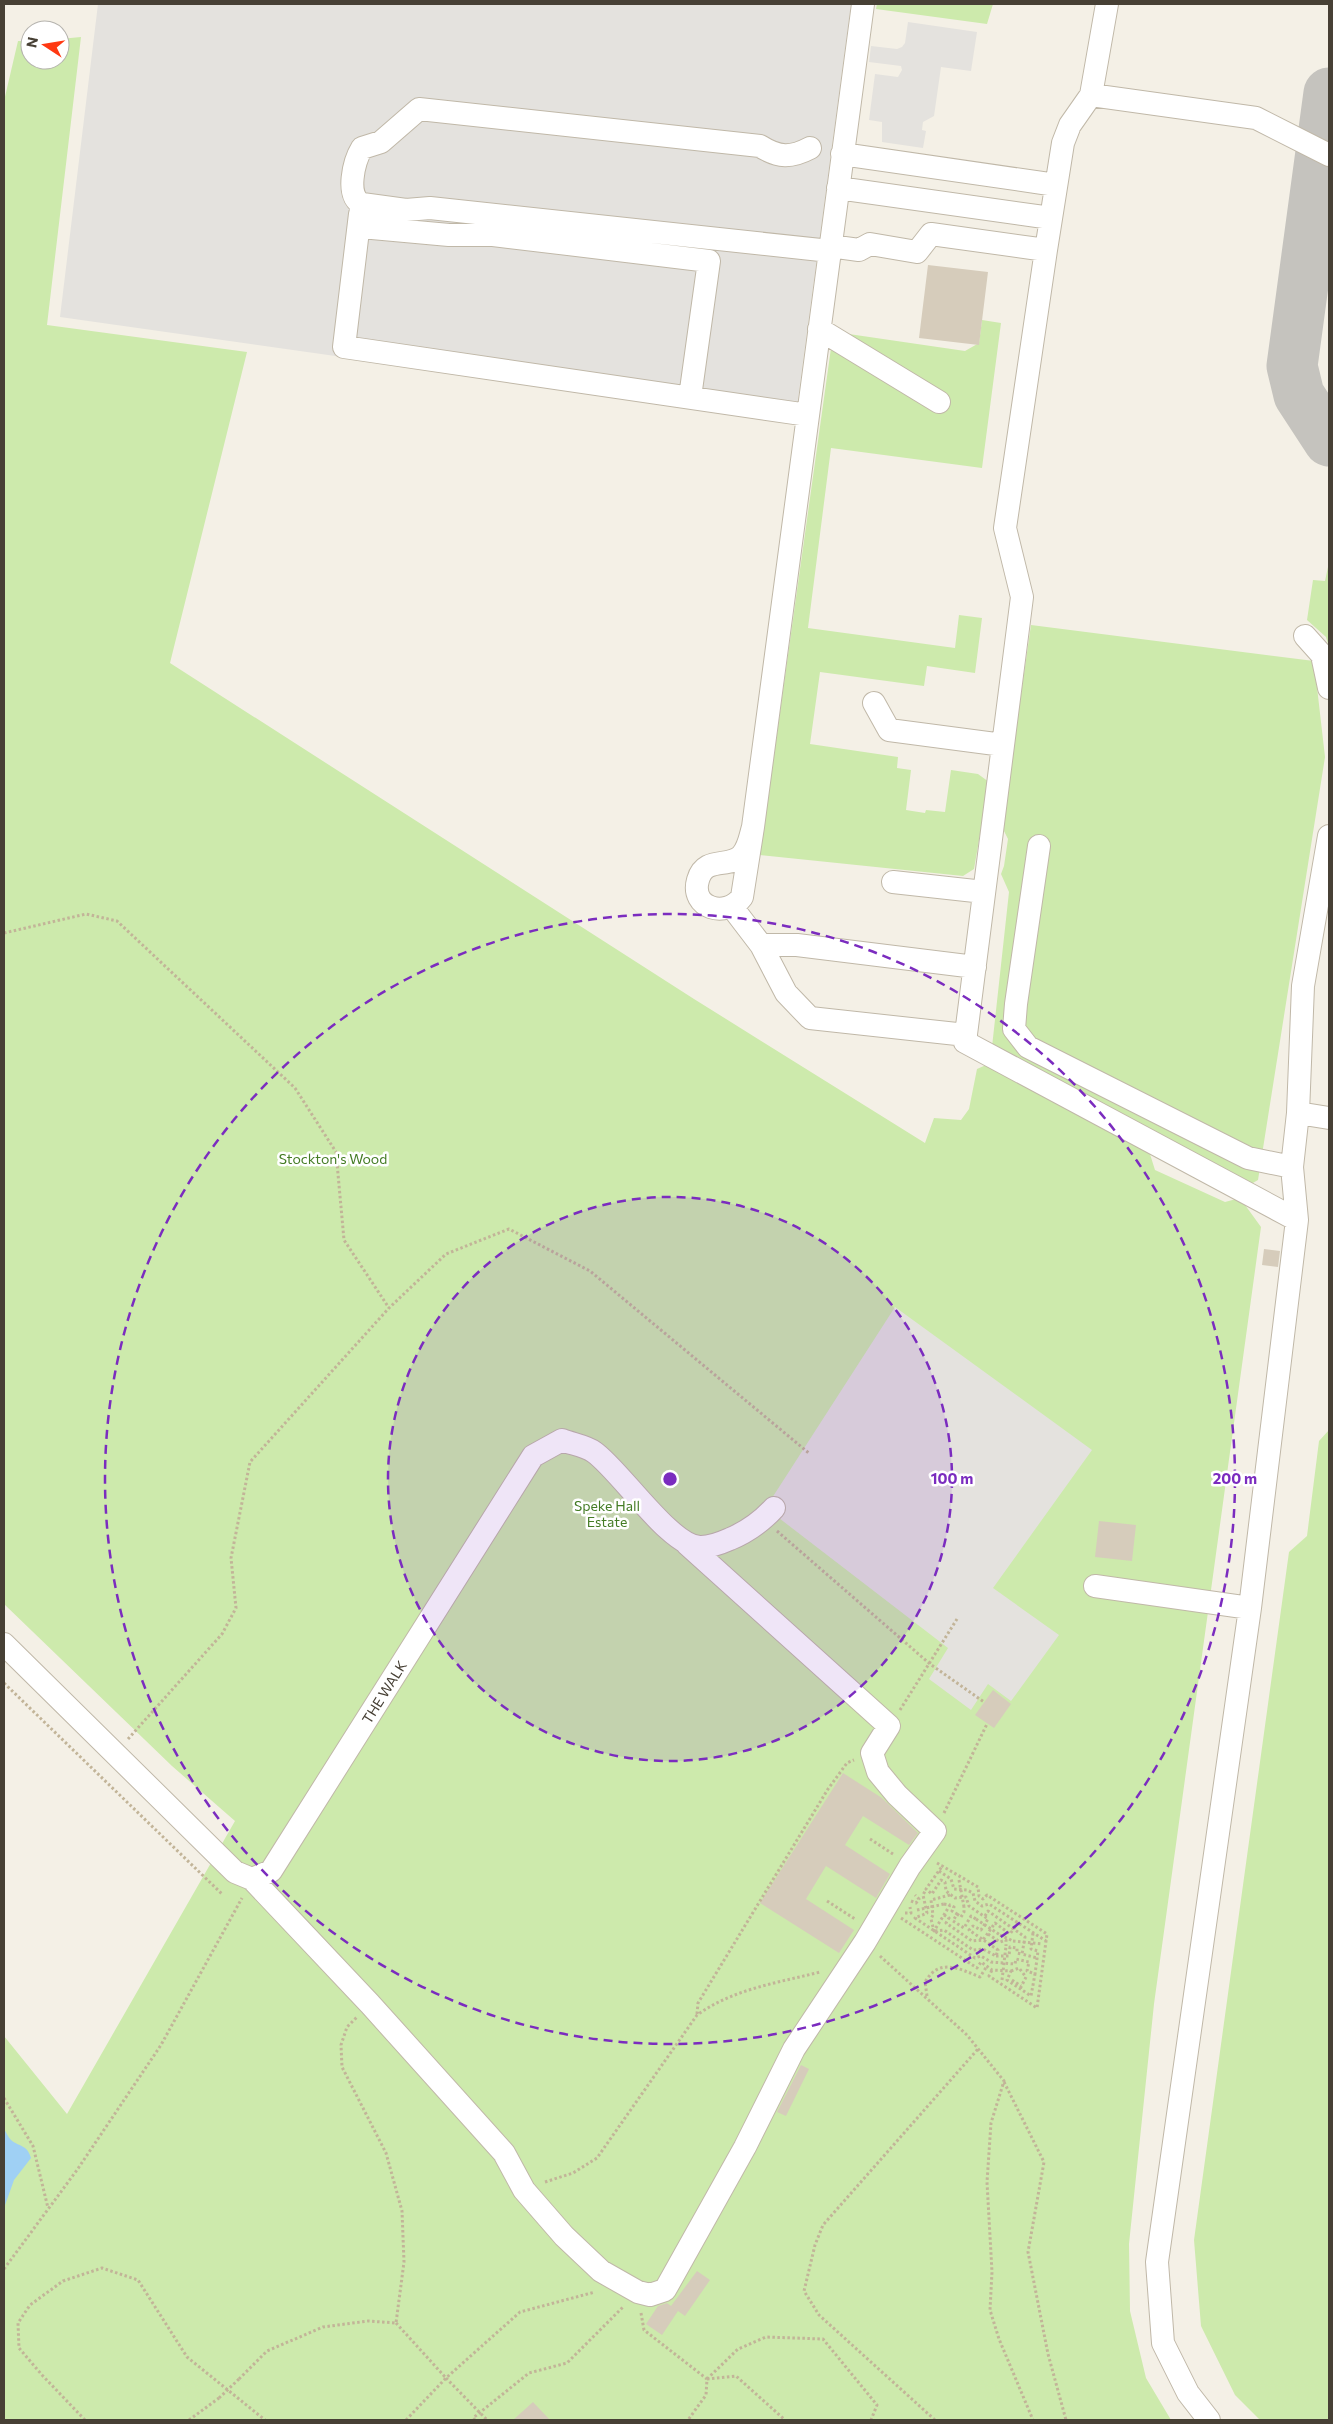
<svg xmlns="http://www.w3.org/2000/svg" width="1333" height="2424" viewBox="0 0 1333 2424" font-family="Commissioner,sans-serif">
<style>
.green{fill:#cdeaac}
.parking{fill:#e4e2de}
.water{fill:#9fd0f4}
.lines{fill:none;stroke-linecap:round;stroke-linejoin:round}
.taxiway{stroke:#c5c3be;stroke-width:51}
.building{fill:#d6ccbb}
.minor-casing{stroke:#c0b8a8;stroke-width:24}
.path{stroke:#c2b498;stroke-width:3;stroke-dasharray:2.5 2.5;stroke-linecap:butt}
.minor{stroke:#fff;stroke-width:22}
.path-bridge{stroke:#c2b498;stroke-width:3;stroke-dasharray:2.5 2.5;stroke-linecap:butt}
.ring{fill:none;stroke:#7b2cbf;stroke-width:2.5;stroke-dasharray:9 6}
.labels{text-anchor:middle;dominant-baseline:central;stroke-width:5;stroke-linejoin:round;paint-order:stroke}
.park-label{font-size:14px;fill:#447c25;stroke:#fff}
.street-label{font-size:14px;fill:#474035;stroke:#fff}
.centre{fill:#7b2cbf;stroke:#fff;stroke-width:2.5}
.ring-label{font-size:15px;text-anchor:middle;font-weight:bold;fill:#7b2cbf;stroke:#fff;stroke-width:5;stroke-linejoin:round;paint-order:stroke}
</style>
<rect width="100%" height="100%" fill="#f4f0e6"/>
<path class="green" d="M877,4H993L987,24L876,9Z
M81,37L47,325L247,352L170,663L694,999L925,1143L934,1118L961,1120L969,1109L977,1069L986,1065L1149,1151L1155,1170L1225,1202L1240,1198L1261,1227L1154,2004L1129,2244L1130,2311L1146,2378L1171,2420H4V2036L67,2114L235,1821L172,1766L4,1604V101L18,41H30V60H60V39Z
M982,320L1001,323L982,468L831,448L808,628L955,648L959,615L982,618L975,673L927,666L924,686L820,672L810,744L898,757L897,768L911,770L906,810L925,813L926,810L945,812L951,770L978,774L989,782L974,869L963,876L760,855L831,348L842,333L965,351L979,343Z
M1328,567H1329V647L1326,637L1307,620L1313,580L1325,581Z
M1031,625L1314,661L1325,757L1258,1180L1251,1184L992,1047L1009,892L1001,874L1004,866L1008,839L1002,827Z
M1329,1430V2420H1260L1235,2395L1201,2326L1194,2240L1289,1552L1307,1536L1319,1441Z"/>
<path class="parking" d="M98,4H851L795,421L60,317Z
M908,22L977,32L971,71L941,67L934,116L923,122L922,130L926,131L923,148L882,142V122L869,120L875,74L898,77L902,70L901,66L869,62L871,46L897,49L902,47L905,43Z
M895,1307L1092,1450L993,1588L1059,1635L1011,1701L988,1684L971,1710L929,1679L948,1648L775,1515L772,1498Z"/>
<path class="water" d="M4,2129C6,2132 8,2137 11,2140C19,2147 27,2144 31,2158L14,2180L4,2208Z"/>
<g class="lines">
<path class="taxiway" d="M1329,93L1292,366L1299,395L1329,441"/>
</g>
<path class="building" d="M928,265L988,272L979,345L919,338Z
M1264,1249L1280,1251L1278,1267L1262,1265Z
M1099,1521L1136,1525L1132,1561L1095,1557Z
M993,1690L1011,1704L994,1728L975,1715Z
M843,1773L882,1798L918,1833L909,1845L863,1816L845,1845L890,1874L876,1898L826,1866L806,1899L854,1930L839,1953L760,1903Z
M801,2065L809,2069L786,2116L777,2112Z
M697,2271L710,2280L685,2316L678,2311L662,2335L646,2324L658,2306L667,2303L671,2306Z
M533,2402L550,2420H513Z"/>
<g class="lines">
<defs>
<path id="minor" d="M1091,95L1256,118L1329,155
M810,148C791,158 779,158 760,146L419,109L381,142L362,148C354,161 345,196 362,204L406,210L430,208L830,251
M842,154L1056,185
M838,188L1051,218
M385,216L360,214L344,347L808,415
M361,227L449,235H493L709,261L690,397
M830,246L859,250L870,244L917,252L931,234L1046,250L1063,143L1070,125L1091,95L1107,4
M1046,250L1005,528L1022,597L965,1042L1297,1220
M819,329L939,402
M1305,636L1322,655L1329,688
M874,703L889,730L1003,745
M753,827L863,4
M753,827L742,897C726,919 690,908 698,880C705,855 730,869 742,855C749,847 750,837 753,827Z
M1039,846L1016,1004L1014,1029L1028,1047L1248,1158L1292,1167L1297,1220L1250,1608L1157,2262L1163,2343L1188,2393L1209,2420
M893,882L984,892
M732,907L761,945L786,993L810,1018L966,1035
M761,945H797L975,967
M1298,1113L1303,986L1329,836
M1292,1167L1298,1113L1329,1118
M1095,1586L1250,1608
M4,1644L235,1872L252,1879L271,1871L533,1456L562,1440C572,1444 586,1446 594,1452C620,1470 671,1548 701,1547C711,1547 721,1543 730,1539C747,1532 762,1521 774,1508
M252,1879L370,2004L504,2153L524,2190L564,2236L601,2271L638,2292L650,2295L665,2290L745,2147L794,2049L865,1942L910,1866L935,1831L897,1795L878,1772L872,1753L889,1726L687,1544"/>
</defs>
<use href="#minor" class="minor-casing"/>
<path class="path" d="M4,933L86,914L117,921L295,1088L336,1152L344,1240L389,1308
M777,1531L930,1664L984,1702
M4,1683L222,1894
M900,1710L957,1619
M128,1739L222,1634L236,1608L231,1558L250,1462L389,1308L446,1254L509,1229L590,1271L810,1454
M944,1813L987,1724
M870,1839L893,1854
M937,1863L978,1887L979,1896L983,1899L987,1895L1047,1934L1037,2008L989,1976L992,1970
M939,1871L951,1879L954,1889L967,1890L973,1893L975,1901L982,1906L989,1904L1046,1941
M950,1895L931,1900L933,1915L931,1919L934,1931L950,1905L954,1907L952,1911L957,1914L953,1921L964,1928L971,1916L976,1919
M827,1901L855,1919
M911,1901L916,1903L919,1899L915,1895
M944,1904L950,1905
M905,1913H911L910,1907
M957,1914L961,1917L964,1912V1907
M944,1915L949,1918L946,1923L972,1941L983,1940L995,1923L1010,1934L1018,1923
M985,1916L988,1911L1025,1937L1022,1954L1037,1958
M901,1918L977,1968L981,1962L992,1970L1011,1971L1007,1980L1031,1996L1035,1974L1027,1971L1029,1962L1016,1959L1015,1964L991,1962L981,1956L975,1958L915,1918L927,1913L923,1895L926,1889
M935,1931L944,1930L973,1950L983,1949L996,1956L998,1950L969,1930L973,1926L981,1930L988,1919L969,1906L966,1897L955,1898L946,1891L945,1882L941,1880L932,1894L926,1889L943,1865
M1033,1933L1031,1949L1038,1951L1035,1974
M988,1934L1000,1942L1006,1940V1946
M1000,1935L1013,1941
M880,1956L967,2035L1004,2081L991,2123L987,2182L992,2272L990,2310L999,2339L1033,2420
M996,1956H1009L1010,1947L1017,1948V1953L1022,1954
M1011,1971L1019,1968L1026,1977L1020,1989
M1012,1980L1021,1986
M927,1996L925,1982C939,1958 958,1968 980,1977L987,1966
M697,2014L698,2003L828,1789L847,1763L854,1760
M1004,2082L1044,2162L1028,2252L1048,2354L1066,2420
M4,2098L33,2146L48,2208
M545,2182L573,2173L597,2158L697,2015C733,1989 777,1983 820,1972
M4,2269L77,2170L161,2045L242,1898
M641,2313L644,2330L707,2379L706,2395L688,2420
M396,2323L446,2378
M239,2379L267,2351L323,2327L368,2321L396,2323L404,2262L402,2211L386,2153L342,2067L341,2045L347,2027L357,2017
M707,2379L738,2349L766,2337L823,2339L877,2405L871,2420
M707,2379L736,2376L785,2420
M85,2420L42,2375L19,2348L18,2323L30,2305L63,2281L102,2268L138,2280L187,2357L265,2420
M189,2420L219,2398
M406,2420L446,2378L520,2312L595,2292
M475,2420L473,2418L529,2373L567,2363L623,2307
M935,2420L819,2315L804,2291L815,2245L823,2225L978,2049"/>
<use href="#minor" class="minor"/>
<path class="path-bridge" d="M959,1880L964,1907
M917,1910L944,1904
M976,1919L1000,1935
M1013,1941L1042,1944
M1002,1980L1006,1946
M446,2378L487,2420
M219,2398L239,2379"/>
</g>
<circle cx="670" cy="1479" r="282" fill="#7b2cbf" fill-opacity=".12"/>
<g class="ring">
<circle cx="670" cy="1479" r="282"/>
<circle cx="670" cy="1479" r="565"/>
</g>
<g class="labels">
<g class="park-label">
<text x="333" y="1158">Stockton's Wood</text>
<text x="607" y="1505">Speke Hall<tspan x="607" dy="16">Estate</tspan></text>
</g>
<g class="street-label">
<text transform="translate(384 1692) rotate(-58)">THE WALK</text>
</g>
</g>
<circle cx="670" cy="1479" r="8" class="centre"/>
<g class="ring-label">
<text x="952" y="1484">100 m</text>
<text x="1235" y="1484">200 m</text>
</g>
<rect width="1333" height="2424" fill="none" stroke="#474035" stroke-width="10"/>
<g transform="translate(45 45) rotate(282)"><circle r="24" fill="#ffffff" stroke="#b5b3ae"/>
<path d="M0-4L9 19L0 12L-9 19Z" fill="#ff3912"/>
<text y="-8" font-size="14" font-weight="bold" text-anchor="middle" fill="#474035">N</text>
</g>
</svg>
